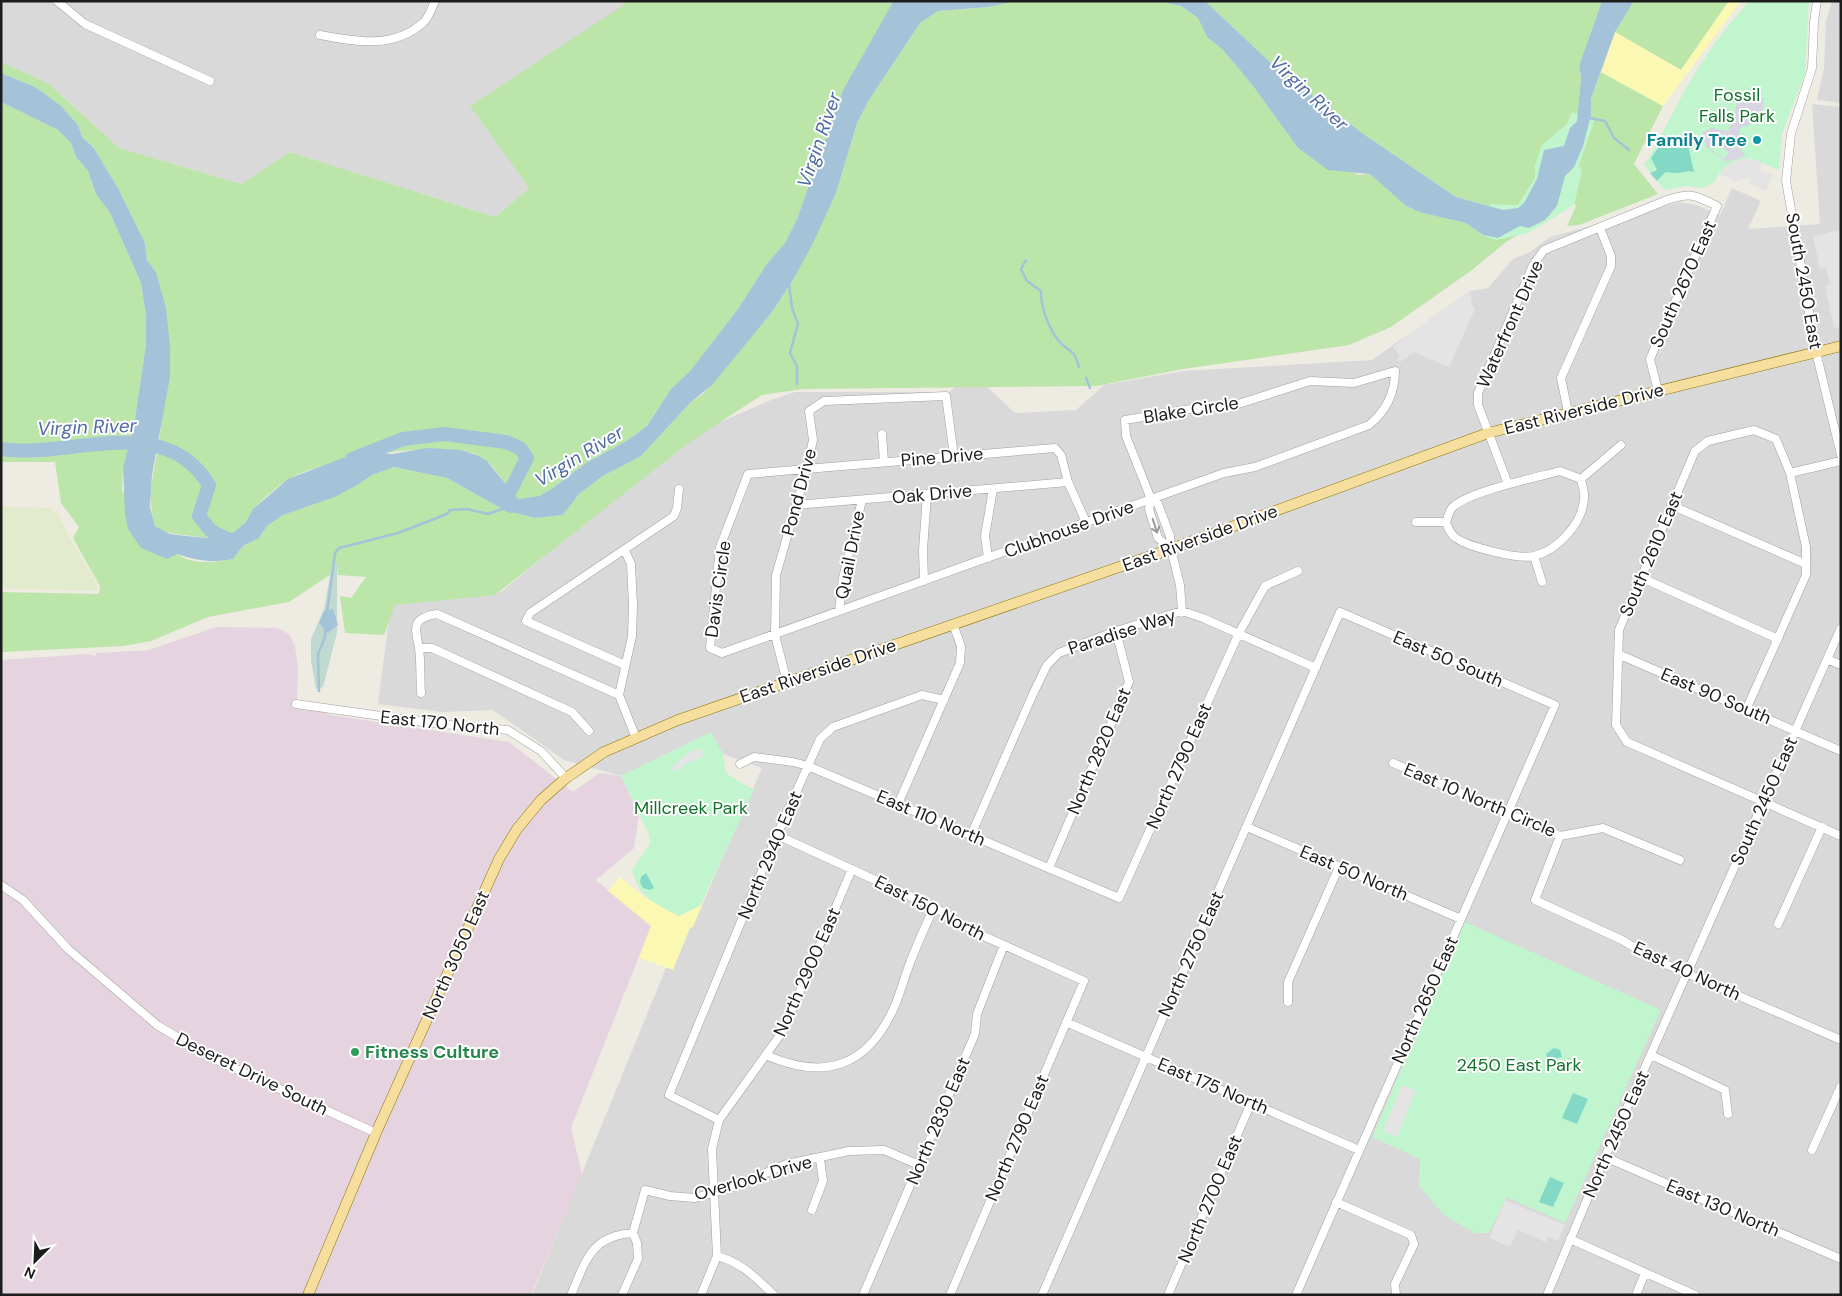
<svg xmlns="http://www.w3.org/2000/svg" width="1842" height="1296" viewBox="0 0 1842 1296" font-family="'DM Sans',sans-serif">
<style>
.residential{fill:#dad9d9}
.industrial{fill:#e5d4df}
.farmland{fill:#e3ebce}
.grass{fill:#bce5aa}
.wetland{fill:#c0dad2}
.sand{fill:#faf8b2}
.park{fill:#c0f5ce}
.pitch{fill:#84d8c6}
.parking{fill:#e4e4e4}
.plaza{fill:#d8d6e2;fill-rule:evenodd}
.water{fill:#a4c3d8}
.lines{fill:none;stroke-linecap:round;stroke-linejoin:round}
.stream{stroke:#a4c3d8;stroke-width:2.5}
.river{stroke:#a4c3d8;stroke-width:14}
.minor-casing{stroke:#a0a0a0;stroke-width:9}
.major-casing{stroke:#8b7709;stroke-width:11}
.minor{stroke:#fff;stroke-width:8}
.major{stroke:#f6df9e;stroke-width:10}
.oneway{stroke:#999}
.culture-dot{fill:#0f9aa8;stroke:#fff;stroke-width:2}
.leisure-dot{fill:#2e9e5b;stroke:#fff;stroke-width:2}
.labels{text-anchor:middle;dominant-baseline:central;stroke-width:4;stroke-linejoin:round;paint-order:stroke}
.park-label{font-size:18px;fill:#11722b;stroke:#fff}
.culture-label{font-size:18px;font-weight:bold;fill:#0d838f;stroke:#fff;text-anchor:end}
.street-label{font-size:18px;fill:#1c1c1c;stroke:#fff}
.leisure-label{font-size:18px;font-weight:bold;fill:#27864d;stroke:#fff;text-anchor:start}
.water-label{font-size:19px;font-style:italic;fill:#4f6aa5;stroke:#fff}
</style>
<rect width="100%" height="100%" fill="#edebe2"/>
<path class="residential" d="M1,1H624V5L529,188L495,217L290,152L241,184L119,148L48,83L1,62Z
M1832,1H1841V103L1817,100L1824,68L1826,21Z
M1812,104L1841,107V1295H532L684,924L703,903L762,768L723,754L710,733L621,776L564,760L493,710L442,712L378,704L391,603L501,592L691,435L771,400L795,392H949L960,384L983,383L1015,413L1076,410L1104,385L1184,371L1372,360L1470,291L1488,288L1513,259L1530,252L1550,237L1680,202L1696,205L1720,215L1732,188L1761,201L1748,229L1820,224Z"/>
<path class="industrial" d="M216,627L277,628L289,634L295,646L298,668L297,701L330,715L509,742L573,792L599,773L621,776L639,815L634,848L596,880L651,926L571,1128L582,1174L531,1295H1V660L85,654L96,656V653L149,650Z"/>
<path class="farmland" d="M1,506L50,508L58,514L72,542L98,584L97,591L1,589Z"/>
<path class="grass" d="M624,1H894L843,90L797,219L785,243L766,265L738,309L690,371L671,389L647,426L628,440L586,463L550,490L539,496L518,499C504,487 498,467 481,457C447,437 323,459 289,479C280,484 258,503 252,511C249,515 247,520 244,524C232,537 208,539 191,536C177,534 167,534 155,526C146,495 154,473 159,442C162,428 160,414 166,400L161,292L156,272L147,260L145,243L118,188L93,147L82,137L78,125L60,105L35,87L1,73V62L48,83L119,148L241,184L290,152L495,217L529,188L470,106L624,5Z
M1016,1H1156L1181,6L1198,18L1207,37L1223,50L1253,86L1298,148L1359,175L1370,174L1406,206L1422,213L1466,223L1483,235L1529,228L1506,242L1472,270L1391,327L1349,345L1183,369L1097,386L803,389L762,395L691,441L495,595L395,605L384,635L345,633L340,596L351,598L366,577L338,575L337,564L332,565L330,575L289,602L208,617L151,641L124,646L1,652V592L99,594L100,586L73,538L79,527L61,503L55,462H1V102L58,130L71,143L76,157L88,171L96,194L110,213L141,283L146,316V344L134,425L123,467L122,491C137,508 160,540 176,553C192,566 215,562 233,559L243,546L259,538L267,526L283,515L335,497L359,484L372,475L394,467L447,478L504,510L535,518L563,515L579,494L603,476L641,456L691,402L703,394L772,312L793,280L836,193L857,123L869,100L920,23L938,11L989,7Z
M1205,1H1602L1579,66L1581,77L1577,121L1518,208L1503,210L1456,197L1362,133L1318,99L1290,81Z
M1634,1H1729L1681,70L1615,32Z
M1601,72L1663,106L1634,164L1658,194L1579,225L1567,226L1576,206L1570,195L1574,167L1591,115V100Z"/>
<path class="wetland" d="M337,563V633L323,687L316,689L311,661V639L324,609L332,565Z"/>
<path class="sand" d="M1729,1H1741L1663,106L1601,72L1615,32L1681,70Z
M620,877L644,897L679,916L703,903L693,927L690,928L673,970L639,958L651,926L608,891Z"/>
<path class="park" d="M1749,1H1809L1805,74L1782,134L1779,170L1752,159L1731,163L1721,171L1713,183L1702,188L1684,186L1665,190L1644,165C1657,146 1665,126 1676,107C1696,68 1720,34 1749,1Z
M1572,112L1595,119L1579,165L1582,172L1574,205L1528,233L1496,240L1479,234L1490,204L1518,205L1535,178V165L1542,145L1567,124Z
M711,732L723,754L726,772L730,776L754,790L700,906L679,916C655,903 639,899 632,870L650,844L649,835L621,776Z
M1465,922L1661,1010L1565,1223L1506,1197L1489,1233H1475L1444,1215L1419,1186L1420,1159L1372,1137Z"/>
<path class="pitch" d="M1665,138L1674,143L1688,145L1694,172C1688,170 1683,172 1678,173C1662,174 1670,167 1657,181L1650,173L1657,170L1651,158Z
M646,873L654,888L650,890L643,888L640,882L641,877Z
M1554,1048L1560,1050L1562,1057L1548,1060L1546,1054Z
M1573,1093L1588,1099L1577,1124L1562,1118Z
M1550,1177L1564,1183L1553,1207L1539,1202Z"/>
<path class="parking" d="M1744,158L1762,162L1760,170L1773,174L1766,191L1749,184L1750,177L1735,181L1719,174L1731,163Z
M1841,230V327L1834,328L1825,286L1830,284L1826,268L1820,269L1813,236Z
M1470,292L1472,305L1475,309L1449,367L1414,352L1400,362L1397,359L1400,356L1393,347L1425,322Z
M697,749H702L703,757L685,764L677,772L671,768L689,752Z
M1402,1085L1416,1091L1397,1137L1383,1131Z
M1505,1200L1565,1225L1558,1241L1548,1237L1545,1242L1518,1230L1510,1247L1489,1238Z"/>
<path class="plaza" d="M1764,98L1761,121L1740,128L1738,146L1746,156L1726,162L1706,147L1702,132L1711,128L1729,131V126L1733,124L1737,101ZM1714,141L1729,153L1724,159L1709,148Z"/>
<path class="water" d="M1016,1L989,7L938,11L920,23L869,100L857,123L836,193L813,243L793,280L772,312L712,385L691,402L641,456L603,476L579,494L563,515L535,518L504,510L447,478L394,467L372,475L359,484L335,497L283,515L267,526L259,538L243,546L233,559C212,563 198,561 177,554L167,559L141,548L128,529L125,515L123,467L134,425L146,344V316L141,283L110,213L96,194L88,171L76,157L71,143L58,130L1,102V73L35,87L60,105L78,125L82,137L93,147L118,188L145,243L147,260L156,272L166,308L170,347V377L152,475L150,507L155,526L170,534L195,537L212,538L234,532L245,523L253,509L288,479L356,453L367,451L392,454L427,448L461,450L479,456L487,461L518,499L539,496L550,490L586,463L628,440L647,426L671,389L690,371L738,309L766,265L785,243L797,219L843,90L893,2Z
M1156,1H1205L1290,81L1318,99L1362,133L1456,197L1503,210L1518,208L1524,203L1537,179L1544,150L1564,146L1570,128L1577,121L1581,77L1579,66L1602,1H1634L1615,32L1591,99V115L1583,146L1574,167L1565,176L1557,206L1545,220L1529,228L1520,226L1498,238L1483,235L1466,223L1422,213L1406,206L1370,174L1328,170L1298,148L1253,86L1223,50L1207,37L1198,18L1181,6Z
M333,609L338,625L328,633L319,623L324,611Z"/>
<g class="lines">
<path class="stream" d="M1589,118L1605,121L1614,138L1629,150
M1026,260L1021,269L1027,281L1041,291C1041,307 1048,327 1058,340C1068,353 1073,346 1079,367
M789,284L792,308L798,324L790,353L797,366V384
M1086,378L1090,388
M327,613L335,553L339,548L398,533L447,514L450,510L467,509L488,514L505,508
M319,691L318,654L325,637V628"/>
<path class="river" d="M1,449C68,460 164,410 209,485L199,516L211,531L233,542L236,541
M352,459L403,439L444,434L506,442L520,448L527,458L507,497L508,505L512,506"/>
<defs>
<path id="minor" d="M57,1L85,24L210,81
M1817,1L1814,22L1812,68L1791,134L1786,181L1816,352L1841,455
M320,35C357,42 394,49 424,22C429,17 432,7 435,1
M1568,412L1561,378L1611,266V256L1600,228
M882,434L884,462
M1560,471L1581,479C1582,485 1585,492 1584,498C1583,523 1558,550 1534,556C1519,560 1469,547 1456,538C1450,534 1448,528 1446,522C1448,518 1449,511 1452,508C1466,492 1538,477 1560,471Z
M1790,473L1841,461
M1581,479L1621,445
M1508,484L1478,405V393L1533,265L1544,250L1667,200C1691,192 1695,195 1717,206L1650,359L1658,391
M1151,499L1149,509L1158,538L1171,549
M796,505L1068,482
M1671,505L1806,564
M1086,522L1068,482L1061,455L1055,448L748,474L720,547L710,648L722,653L1151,499L1224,473L1255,467L1369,425C1386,411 1395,393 1395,371L1354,383L1310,381L1232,406L1197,408L1125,420L1126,436L1151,499L1158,504L1170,536L1171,549L1180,585L1182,611
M1416,522H1446
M625,551L631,564L633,605L632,636L619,695L636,738
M1534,556L1542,582
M988,558L985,536L993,489
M1642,578L1778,639
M924,581L923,550L927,494
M839,611L843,578L862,500
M419,648H432L572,712L589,731
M1618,654L1841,751
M1827,659L1841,665
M625,665L526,621L530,613L674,516L677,508L679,489
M787,682L775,635L776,575L807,468L813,440L809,411L824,401L946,396L954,456
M421,693C420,678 421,663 419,648C415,628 411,618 437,614L619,695
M296,704L431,723L508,730L541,751L566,778
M1746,710L1806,575V547L1790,473L1776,439L1754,430L1708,441L1695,451L1619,630L1616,725L1627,742L1841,836
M1393,763L1560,836L1603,828L1680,860
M740,764L754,757L793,762L808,766L1119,898L1239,633L1265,586L1298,571
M898,804L960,663L961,646L953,624
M1247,827L1461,919
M777,835L934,907L979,934L1084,981L950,1295
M971,835L1033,694L1047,665L1059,653L1116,631L1182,611L1203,618L1316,668
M1560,836L1535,900L1622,940L1654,959L1841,1040
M1049,868L1129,682L1116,631
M1,885L23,900L68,949L157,1025L214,1059L376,1133
M1778,924L1822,827
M1288,1002V982L1339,867
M1066,1022L1359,1150
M1651,1055L1725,1090L1728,1114
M768,1056C825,1080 866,1067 893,1010C900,995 904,978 910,963C917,944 926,925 934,907
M719,1120L669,1095L777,835L820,739L833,727L922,695L944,700
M1812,1150L1841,1086
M1605,1157L1841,1259
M1336,1202L1411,1235L1414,1244L1395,1284L1396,1295
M812,1210L823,1181L820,1159
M1570,1239L1695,1295
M717,1256C741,1262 756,1278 774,1295
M571,1295C586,1260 591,1236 633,1233
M622,1295L638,1259L637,1243L633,1233L645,1190L670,1196L695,1198L733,1187L787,1164L849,1151L884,1150L919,1165
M701,1295L717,1256L712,1149L719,1120L783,1031L852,869
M863,1295L975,1034L977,1014L1004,945
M1042,1295L1340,612L1555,705L1296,1295
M1168,1295L1251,1103
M1547,1295L1605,1157L1841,628
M1636,1295L1645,1273"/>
<path id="major" d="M308,1295L376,1133L499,859L517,829L541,800L566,778L604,752L678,720L1171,549L1488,433L1841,346"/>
</defs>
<use href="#minor" class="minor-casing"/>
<use href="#major" class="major-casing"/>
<use href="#minor" class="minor"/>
<use href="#major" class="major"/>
</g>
<defs><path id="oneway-shaft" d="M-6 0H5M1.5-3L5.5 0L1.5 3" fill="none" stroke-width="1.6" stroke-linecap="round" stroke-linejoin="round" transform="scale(1.25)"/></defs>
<use class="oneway" href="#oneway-shaft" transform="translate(1155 526) rotate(72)"/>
<circle class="culture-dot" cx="1757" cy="140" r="5"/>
<circle class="leisure-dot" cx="355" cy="1052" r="5"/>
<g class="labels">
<g class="park-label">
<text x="1737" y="95">Fossil<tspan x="1737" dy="21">Falls Park</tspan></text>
<text x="691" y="808">Millcreek Park</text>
<text x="1519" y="1065">2450 East Park</text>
</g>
<g class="culture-label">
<text x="1747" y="140">Family Tree</text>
</g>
<g class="street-label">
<text transform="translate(1804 281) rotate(80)">South 2450 East</text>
<text transform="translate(1683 284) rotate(-66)">South 2670 East</text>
<text transform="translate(1510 324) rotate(-66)">Waterfront Drive</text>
<text transform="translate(1584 409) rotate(-14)">East Riverside Drive</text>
<text transform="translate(1191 410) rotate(-9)">Blake Circle</text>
<text transform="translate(942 457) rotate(-5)">Pine Drive</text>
<text transform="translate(799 492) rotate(-75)">Pond Drive</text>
<text transform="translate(932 494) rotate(-5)">Oak Drive</text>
<text transform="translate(1069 529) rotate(-20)">Clubhouse Drive</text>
<text transform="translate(1200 538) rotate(-20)">East Riverside Drive</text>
<text transform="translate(1651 554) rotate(-67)">South 2610 East</text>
<text transform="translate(850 555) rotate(-79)">Quail Drive</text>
<text transform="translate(718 589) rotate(-82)">Davis Circle</text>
<text transform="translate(1122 632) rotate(-18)">Paradise Way</text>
<text transform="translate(1448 659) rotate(23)">East 50 South</text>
<text transform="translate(818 671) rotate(-19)">East Riverside Drive</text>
<text transform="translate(1716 696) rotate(23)">East 90 South</text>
<text transform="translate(440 723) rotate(6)">East 170 North</text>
<text transform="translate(1099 751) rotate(-67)">North 2820 East</text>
<text transform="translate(1179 766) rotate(-66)">North 2790 East</text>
<text transform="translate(1480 800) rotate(23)">East 10 North Circle</text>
<text transform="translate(1764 801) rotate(-66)">South 2450 East</text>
<text transform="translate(931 818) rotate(23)">East 110 North</text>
<text transform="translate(770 855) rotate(-67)">North 2940 East</text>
<text transform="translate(1354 873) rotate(23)">East 50 North</text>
<text transform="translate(930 908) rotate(27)">East 150 North</text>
<text transform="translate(1191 954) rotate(-66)">North 2750 East</text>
<text transform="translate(456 955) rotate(-66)">North 3050 East</text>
<text transform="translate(1687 971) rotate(25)">East 40 North</text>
<text transform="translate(807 972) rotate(-66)">North 2900 East</text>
<text transform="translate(1425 1000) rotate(-66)">North 2650 East</text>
<text transform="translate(252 1074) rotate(26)">Deseret Drive South</text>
<text transform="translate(1213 1086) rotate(23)">East 175 North</text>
<text transform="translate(938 1121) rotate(-67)">North 2830 East</text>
<text transform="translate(1616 1134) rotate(-66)">North 2450 East</text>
<text transform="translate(1017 1138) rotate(-67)">North 2790 East</text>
<text transform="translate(753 1178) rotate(-16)">Overlook Drive</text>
<text transform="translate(1210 1199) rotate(-67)">North 2700 East</text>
<text transform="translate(1723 1208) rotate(23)">East 130 North</text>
</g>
<g class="leisure-label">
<text x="365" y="1052">Fitness Culture</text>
</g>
<g class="water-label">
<text transform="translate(1309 93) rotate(43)">Virgin River</text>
<text transform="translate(819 140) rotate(-71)">Virgin River</text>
<text transform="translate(87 427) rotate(-2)">Virgin River</text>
<text transform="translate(579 456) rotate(-31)">Virgin River</text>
</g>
</g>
<rect width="1842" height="1296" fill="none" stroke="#1c1c1c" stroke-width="5"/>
<g transform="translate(35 1261) rotate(204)" stroke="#ffffff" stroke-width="4" paint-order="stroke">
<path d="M0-4L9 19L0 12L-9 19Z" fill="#1c1c1c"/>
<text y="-8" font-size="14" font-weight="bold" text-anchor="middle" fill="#1c1c1c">N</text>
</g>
</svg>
